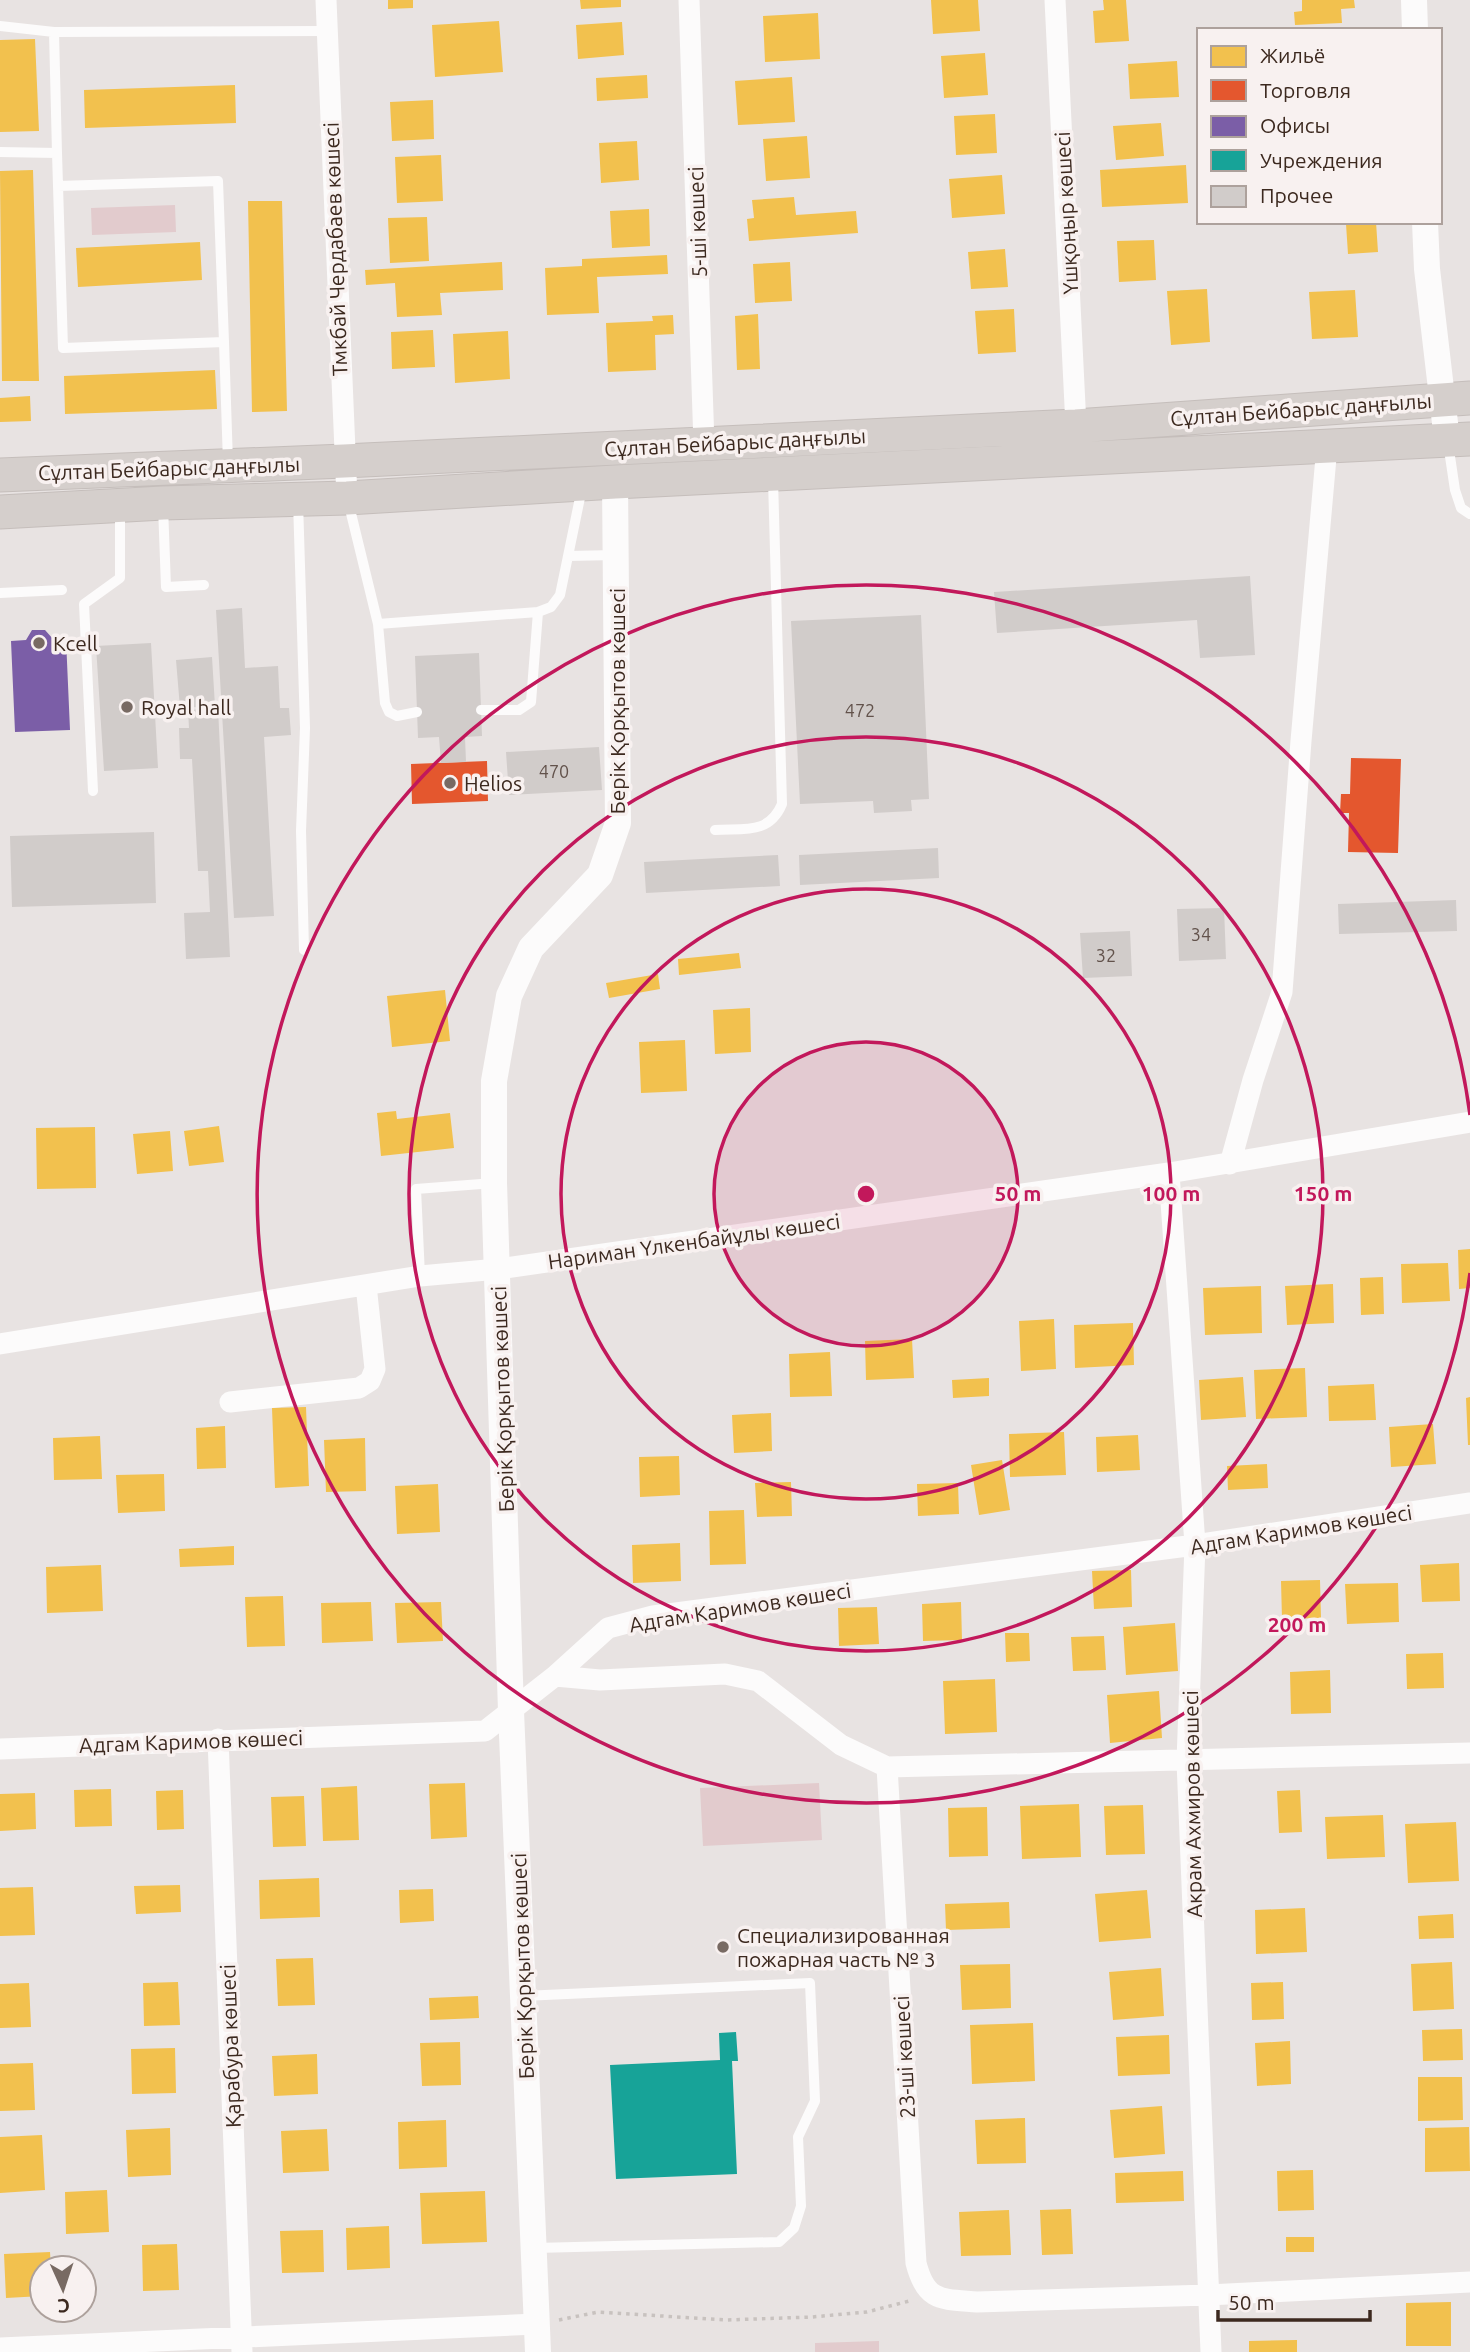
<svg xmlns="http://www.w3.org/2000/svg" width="1470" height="2352" viewBox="0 0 1470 2352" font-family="Ubuntu,sans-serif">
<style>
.green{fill:#e2cbcd}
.homes{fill:#f2c14e}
.shops{fill:#e4572e}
.offices{fill:#7b5ea7}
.public{fill:#17a398}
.building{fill:#d1ccca}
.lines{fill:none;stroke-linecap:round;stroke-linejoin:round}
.primary-casing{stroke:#c5bebb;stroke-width:35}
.path{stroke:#c8c2bf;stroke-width:3.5;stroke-dasharray:3.5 5;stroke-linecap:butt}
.service{stroke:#fcfbfb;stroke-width:10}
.minor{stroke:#fcfbfb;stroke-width:21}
.tertiary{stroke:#fcfbfb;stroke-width:26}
.primary{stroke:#d5cfcc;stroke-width:33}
.ring{fill:none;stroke:#c2185b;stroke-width:3.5}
.poi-dot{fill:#786a63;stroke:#f8f1f0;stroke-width:2.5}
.labels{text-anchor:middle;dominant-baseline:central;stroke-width:7;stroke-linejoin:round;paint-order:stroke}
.number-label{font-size:18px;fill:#62524b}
.street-label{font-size:21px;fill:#3c291f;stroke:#f8f1f0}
.poi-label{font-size:21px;fill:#3c291f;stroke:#f8f1f0;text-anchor:start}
.centre{fill:#c2185b;stroke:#f8f1f0;stroke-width:3.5}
.ring-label{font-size:21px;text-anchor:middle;font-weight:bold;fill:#c2185b;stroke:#f8f1f0;stroke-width:7;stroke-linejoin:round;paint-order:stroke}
</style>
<rect width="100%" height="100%" fill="#e8e3e2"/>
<path class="green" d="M175,205L176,232L92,235L91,208Z
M819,1783L822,1840L703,1846L700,1788Z
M879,2341V2352H815V2343Z"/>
<path class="homes" d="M388,0H413V8L388,9Z
M580,0H621V7L581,9Z
M931,0H978L980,31L933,34Z
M1103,0H1126L1129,41L1095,43L1093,11L1104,10Z
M1302,0H1354L1355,8L1341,9L1342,23L1295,25L1294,12L1302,11Z
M818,13L820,59L765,62L763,16Z
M499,21L503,72L435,77L432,25Z
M622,22L624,55L578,59L576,25Z
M35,39L39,131L0,132V40Z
M985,53L988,95L944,98L941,56Z
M1177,61L1179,97L1130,99L1128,64Z
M647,75L648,98L597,101L596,78Z
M792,77L795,122L738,125L735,81Z
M235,85L236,123L85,128L84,90Z
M433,100L434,139L392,141L390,102Z
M995,114L997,153L956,155L954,116Z
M1161,123L1164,156L1116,160L1113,126Z
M807,136L810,178L766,181L763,139Z
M637,141L639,180L601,183L599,143Z
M441,155L443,201L397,203L395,157Z
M1186,165L1188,203L1102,207L1100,170Z
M33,170L39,381H2L0,171Z
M1002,175L1005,214L952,218L949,179Z
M794,197L796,215L856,211L858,233L749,241L747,219L754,218L752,200Z
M248,201H282L287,411L252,412Z
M649,209L650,246L612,248L610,211Z
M427,217L429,261L390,263L388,218Z
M1376,222L1378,252L1348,254L1346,224Z
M1154,240L1156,280L1119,282L1117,241Z
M200,242L202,280L78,287L76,248Z
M1005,249L1008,287L971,289L968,252Z
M667,255L668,274L597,277L599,313L547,315L545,268L582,266V259Z
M502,262L503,290L440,293L442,315L397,317L395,283L366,285L365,270Z
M790,262L792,301L755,303L753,264Z
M1207,289L1210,342L1171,345L1167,291Z
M1355,290L1358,337L1312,339L1309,292Z
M1014,309L1016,352L978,354L975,311Z
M758,314L760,369L737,370L735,316Z
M673,315L674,334L655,335L656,370L608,372L606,323L653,321L652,316Z
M433,330L435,367L392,369L391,332Z
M508,331L510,379L455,383L453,334Z
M215,370L217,409L65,414L64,376Z
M30,396L31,421L0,422V398Z
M739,953L741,968L679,975L678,959Z
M658,974L660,989L609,998L606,983Z
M445,990L450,1041L392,1047L387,996Z
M750,1008L751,1052L715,1054L713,1010Z
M685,1040L687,1091L641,1093L639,1042Z
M396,1111L397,1119L450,1113L454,1148L381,1156L377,1113Z
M219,1126L224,1162L189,1166L184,1131Z
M95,1127L96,1188L37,1189L36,1128Z
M170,1131L173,1171L137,1174L133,1134Z
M1470,1249V1288L1459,1289L1458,1250Z
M1448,1263L1450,1301L1402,1303L1401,1264Z
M1383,1277L1384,1314L1361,1315L1360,1278Z
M1333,1284L1334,1323L1287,1325L1285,1286Z
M1261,1286L1262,1333L1205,1335L1203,1288Z
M1054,1319L1056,1369L1021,1371L1019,1321Z
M1133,1323L1134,1365L1075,1368L1074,1325Z
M912,1339L914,1378L866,1380L865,1341Z
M830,1352L832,1396L790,1397L789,1354Z
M1305,1368L1307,1417L1256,1419L1254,1370Z
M1243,1377L1246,1417L1201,1420L1199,1380Z
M989,1378V1396L953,1398L952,1380Z
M1374,1384L1376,1420L1329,1421L1328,1386Z
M1470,1397V1445H1468L1466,1398Z
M306,1407L309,1486L275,1488L272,1408Z
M771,1413L772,1451L734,1453L732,1415Z
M1433,1424L1436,1464L1391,1467L1389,1427Z
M225,1426L226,1468L197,1469L196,1428Z
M1064,1432L1066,1475L1010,1477L1009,1434Z
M1138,1435L1140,1470L1097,1472L1096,1437Z
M100,1436L102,1479L54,1480L53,1438Z
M365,1438L366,1491L326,1492L324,1440Z
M679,1456L680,1495L640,1497L639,1457Z
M1002,1460L1010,1510L979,1515L971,1465Z
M1267,1464L1268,1488L1228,1490L1227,1466Z
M164,1474L165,1511L118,1513L116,1475Z
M791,1482L792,1516L757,1517L755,1483Z
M958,1483L959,1514L918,1516L917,1484Z
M438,1484L440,1532L397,1534L395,1486Z
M744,1510L746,1564L710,1565L709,1511Z
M680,1543L681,1581L633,1583L632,1545Z
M234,1546V1565L180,1567L179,1549Z
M1459,1563L1460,1601L1422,1602L1420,1565Z
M101,1565L103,1611L47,1613L46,1567Z
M1131,1570L1132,1607L1094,1609L1092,1571Z
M1320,1580L1321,1618L1282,1619L1281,1581Z
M1398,1583L1399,1622L1347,1624L1345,1584Z
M283,1596L285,1646L247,1647L245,1597Z
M371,1602L373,1641L322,1643L321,1603Z
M441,1602L443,1641L397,1643L395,1603Z
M961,1602L962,1640L923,1641L922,1604Z
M877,1607L879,1644L839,1646L838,1608Z
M1175,1623L1178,1671L1126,1675L1123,1627Z
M1005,1633H1029L1030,1661L1006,1662Z
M1104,1636L1106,1670L1073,1671L1071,1637Z
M1443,1653L1444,1688L1407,1689L1406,1654Z
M1330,1670L1331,1713L1291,1714L1290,1672Z
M995,1679L997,1732L945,1734L943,1681Z
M1159,1691L1162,1738L1110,1743L1107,1695Z
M465,1783L467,1837L431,1839L429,1784Z
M357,1786L359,1840L323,1841L321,1788Z
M111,1789L112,1826L75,1827L74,1790Z
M183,1790L184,1829L157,1830L156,1791Z
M1300,1790L1302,1832L1279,1833L1277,1791Z
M35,1793L36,1829L0,1831V1794Z
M304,1796L306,1846L273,1847L271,1797Z
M1079,1804L1081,1857L1022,1859L1020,1806Z
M1143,1805L1145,1854L1106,1855L1104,1806Z
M987,1807L988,1856L949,1857L948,1808Z
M1383,1815L1385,1857L1327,1859L1325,1817Z
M1456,1822L1459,1881L1408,1883L1405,1824Z
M319,1878L320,1917L260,1919L259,1880Z
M180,1885L181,1912L136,1914L134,1886Z
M33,1887L35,1935L0,1936V1888Z
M433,1889L434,1921L400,1923L399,1890Z
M1147,1890L1151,1938L1099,1942L1095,1894Z
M1009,1902L1010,1928L946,1930L945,1904Z
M1305,1908L1307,1952L1256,1954L1255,1910Z
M1453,1914L1454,1938L1419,1939L1418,1916Z
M313,1958L315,2005L278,2006L276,1959Z
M1452,1962L1454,2009L1413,2011L1411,1964Z
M1010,1964L1011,2008L962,2010L960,1965Z
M1161,1968L1164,2016L1113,2020L1109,1972Z
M178,1982L180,2025L144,2026L143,1983Z
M1283,1982L1284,2019L1252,2020L1251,1983Z
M29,1983L31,2027L0,2028V1984Z
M478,1996L479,2018L430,2020L429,1998Z
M1033,2023L1035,2081L972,2084L970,2025Z
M1462,2029L1463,2060L1423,2061L1422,2030Z
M1169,2035L1170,2074L1118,2076L1116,2037Z
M1290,2041L1291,2084L1257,2086L1255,2043Z
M460,2042L461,2085L422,2086L420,2043Z
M175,2048L176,2093L132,2094L131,2049Z
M317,2054L318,2094L274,2096L272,2056Z
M33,2063L35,2110L0,2111V2064Z
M1418,2077H1462L1463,2120L1418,2121Z
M1162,2106L1165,2154L1114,2158L1110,2110Z
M1025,2118L1026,2163L977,2164L975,2120Z
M446,2120L447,2167L399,2169L398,2122Z
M1469,2127L1470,2171L1425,2172V2128Z
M170,2128L171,2175L128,2177L126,2130Z
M327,2129L329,2171L283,2173L281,2131Z
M42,2135L45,2190L0,2193V2137Z
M1313,2170L1314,2210L1278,2211L1277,2171Z
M1183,2171L1184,2201L1116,2203L1115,2173Z
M107,2190L109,2232L66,2234L65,2192Z
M485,2191L487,2242L422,2244L420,2193Z
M1071,2209L1073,2254L1042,2255L1040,2210Z
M1009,2210L1011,2255L961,2256L959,2212Z
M389,2226L390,2268L347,2270L346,2228Z
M323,2230L324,2272L282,2273L280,2231Z
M1286,2237H1314V2252H1286Z
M177,2244L179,2290L143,2291L142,2245Z
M50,2252L51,2268H42V2296L6,2298L4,2254Z
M1451,2302V2346H1406V2303Z
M1297,2340V2352H1249V2341Z"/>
<path class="shops" d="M1351,758L1401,759L1398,853L1348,852L1349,813H1340L1341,794H1350Z
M487,761L488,801L412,804L411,764Z"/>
<path class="offices" d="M32,630H45L53,639H66L70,730L15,732L11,641L26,640Z"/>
<path class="public" d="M736,2032L738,2061H732L737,2174L616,2179L610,2065L720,2060L719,2033Z"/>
<path class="building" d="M1250,576L1255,655L1200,658L1197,620L997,633L994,592Z
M242,608L245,668L278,666L280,708H289L291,735L264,737L274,916L234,918L216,610Z
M921,615L929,799L911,800L912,811L874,813L873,801L800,804L791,621Z
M151,643L158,768L104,771L96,646Z
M479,653L482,736L465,737L466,762L441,763L439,737L418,738L415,656Z
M212,657L215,706L180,708L176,660Z
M218,708L230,957L186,959L184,913L210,912L208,871H198L192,759H180L179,728H189L188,710Z
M599,747L602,790L509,795L506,752Z
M154,832L156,903L12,907L10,836Z
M938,848L939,878L800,885L799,855Z
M778,855L780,886L646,893L644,862Z
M1456,900L1457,931L1339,934L1338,904Z
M1224,908L1226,959L1179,961L1177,909Z
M1130,931L1132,976L1083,978L1080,933Z"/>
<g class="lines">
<defs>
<path id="primary" d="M0,475L344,461L1076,426L1470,398
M0,512L163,503L347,498L615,482L1470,439"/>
</defs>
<use href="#primary" class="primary-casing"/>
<path class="path" d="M559,2320L598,2312L726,2320L812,2317L867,2312L913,2300"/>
<path class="service" d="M0,26L54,32L326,31
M54,32L57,153
M0,152L57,153L63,348L224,342L228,463
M58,186L218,181L224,342
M1448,443L1455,490L1461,508L1470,514
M298,501L305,728L301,831L304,950
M348,501L378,624L538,612L551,607L560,595L582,488
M163,506L166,587L204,585
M568,556L616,555
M0,593L62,590
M378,624L385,703L389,712L397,716L417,712
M481,710H519L531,702L538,612
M93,791L84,604L120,578V509
M715,830C743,828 769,835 782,804L773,479
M420,1276L416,1189L494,1183
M523,1996L810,1983L815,2101L798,2137L801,2206L794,2228L779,2242L535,2248"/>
<path class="minor" d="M326,0L347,498
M689,0L704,444
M1055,0L1076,426
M1230,1164L1253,1080L1282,992L1301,741L1327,446
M1169,1173L1195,1545L1187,1761L1211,2352
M0,1344L420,1276L498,1269L1169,1173L1470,1122
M230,1402L359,1388L370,1381L375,1369L366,1285
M555,1676L600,1680L725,1674L758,1681L841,1745L887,1767L1470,1753
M218,1739L242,2352
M0,1749L485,1731L555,1676L608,1628L653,1616L1195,1545L1470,1503
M887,1767L916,2263C926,2302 941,2299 977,2302L1208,2295L1470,2282
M0,2348L536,2324"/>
<path class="tertiary" d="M1414,0L1415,30
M1425,222L1427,269L1447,440
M538,2352L511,1711L494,1183V1081L509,996L531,948L600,875L618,823L615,482"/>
<use href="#primary" class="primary"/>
</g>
<circle cx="866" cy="1194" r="152" fill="#c2185b" fill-opacity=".12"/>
<g class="ring">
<circle cx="866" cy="1194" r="152"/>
<circle cx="866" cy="1194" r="305"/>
<circle cx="866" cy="1194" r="457"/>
<path d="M1470 1273A609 609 0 1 1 1470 1115"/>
</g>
<g class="poi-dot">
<circle cx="39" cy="643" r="7"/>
<circle cx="127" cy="707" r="7"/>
<circle cx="450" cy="783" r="7"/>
<circle cx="723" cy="1947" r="7"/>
</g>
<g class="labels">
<g class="number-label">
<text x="860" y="710">472</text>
<text x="554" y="771">470</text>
<text x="1201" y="934">34</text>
<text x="1106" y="955">32</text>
</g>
<g class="street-label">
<text transform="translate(1066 213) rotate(-93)">Үшқоңыр көшесі</text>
<text transform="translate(697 222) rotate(-92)">5-ші көшесі</text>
<text transform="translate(335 249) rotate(-92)">Тмкбай Чердабаев көшесі</text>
<text transform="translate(1301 409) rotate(-4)">Сұлтан Бейбарыс даңғылы</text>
<text transform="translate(735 442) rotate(-3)">Сұлтан Бейбарыс даңғылы</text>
<text transform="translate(169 468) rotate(-2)">Сұлтан Бейбарыс даңғылы</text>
<text transform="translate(617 701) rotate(-90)">Берік Қорқытов көшесі</text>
<text transform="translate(694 1241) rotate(-8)">Нариман Үлкенбайұлы көшесі</text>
<text transform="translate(502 1399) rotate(-92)">Берік Қорқытов көшесі</text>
<text transform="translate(1301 1529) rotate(-9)">Адгам Каримов көшесі</text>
<text transform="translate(740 1607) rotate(-9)">Адгам Каримов көшесі</text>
<text transform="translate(191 1741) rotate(-2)">Адгам Каримов көшесі</text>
<text transform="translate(1192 1804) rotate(-91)">Акрам Ахмиров көшесі</text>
<text transform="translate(522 1966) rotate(-92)">Берік Қорқытов көшесі</text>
<text transform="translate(230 2046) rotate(-92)">Қарабура көшесі</text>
<text transform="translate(904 2057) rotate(-93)">23-шi көшесi</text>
</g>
<g class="poi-label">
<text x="53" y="643">Kcell</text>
<text x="141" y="707">Royal hall</text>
<text x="464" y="783">Helios</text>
<text x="737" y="1935">Специализированная<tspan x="737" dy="24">пожарная часть № 3</tspan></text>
</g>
</g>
<circle cx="866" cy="1194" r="10" class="centre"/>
<g class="ring-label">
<text x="1018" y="1201">50 m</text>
<text x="1171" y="1201">100 m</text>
<text x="1323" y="1201">150 m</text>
<text x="1297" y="1632">200 m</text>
</g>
<rect x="1197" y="28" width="245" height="196" fill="#f8f1f0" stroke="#ada19c" stroke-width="2"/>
<rect x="1211" y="46" width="35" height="21" fill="#f2c14e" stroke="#ada19c" stroke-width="2"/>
<text x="1260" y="63" font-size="21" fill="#3c291f">Жильё</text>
<rect x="1211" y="80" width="35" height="21" fill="#e4572e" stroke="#ada19c" stroke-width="2"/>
<text x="1260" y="98" font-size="21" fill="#3c291f">Торговля</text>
<rect x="1211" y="116" width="35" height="21" fill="#7b5ea7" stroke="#ada19c" stroke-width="2"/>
<text x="1260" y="133" font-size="21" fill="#3c291f">Офисы</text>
<rect x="1211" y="150" width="35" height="21" fill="#17a398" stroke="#ada19c" stroke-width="2"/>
<text x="1260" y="168" font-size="21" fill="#3c291f">Учреждения</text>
<rect x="1211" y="186" width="35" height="21" fill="#d1ccca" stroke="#ada19c" stroke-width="2"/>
<text x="1260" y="203" font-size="21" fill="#3c291f">Прочее</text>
<g transform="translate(63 2289) rotate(177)"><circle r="33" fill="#f8f1f0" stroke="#ada19c" stroke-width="2"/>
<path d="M0-5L12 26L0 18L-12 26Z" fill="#786a63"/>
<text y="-10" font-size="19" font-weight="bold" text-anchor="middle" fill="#3c291f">С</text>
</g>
<path d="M1218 2310v10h152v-10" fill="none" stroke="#3c291f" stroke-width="3.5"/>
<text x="1228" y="2310" font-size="21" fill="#3c291f" stroke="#f8f1f0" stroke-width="5" paint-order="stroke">50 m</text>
</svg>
